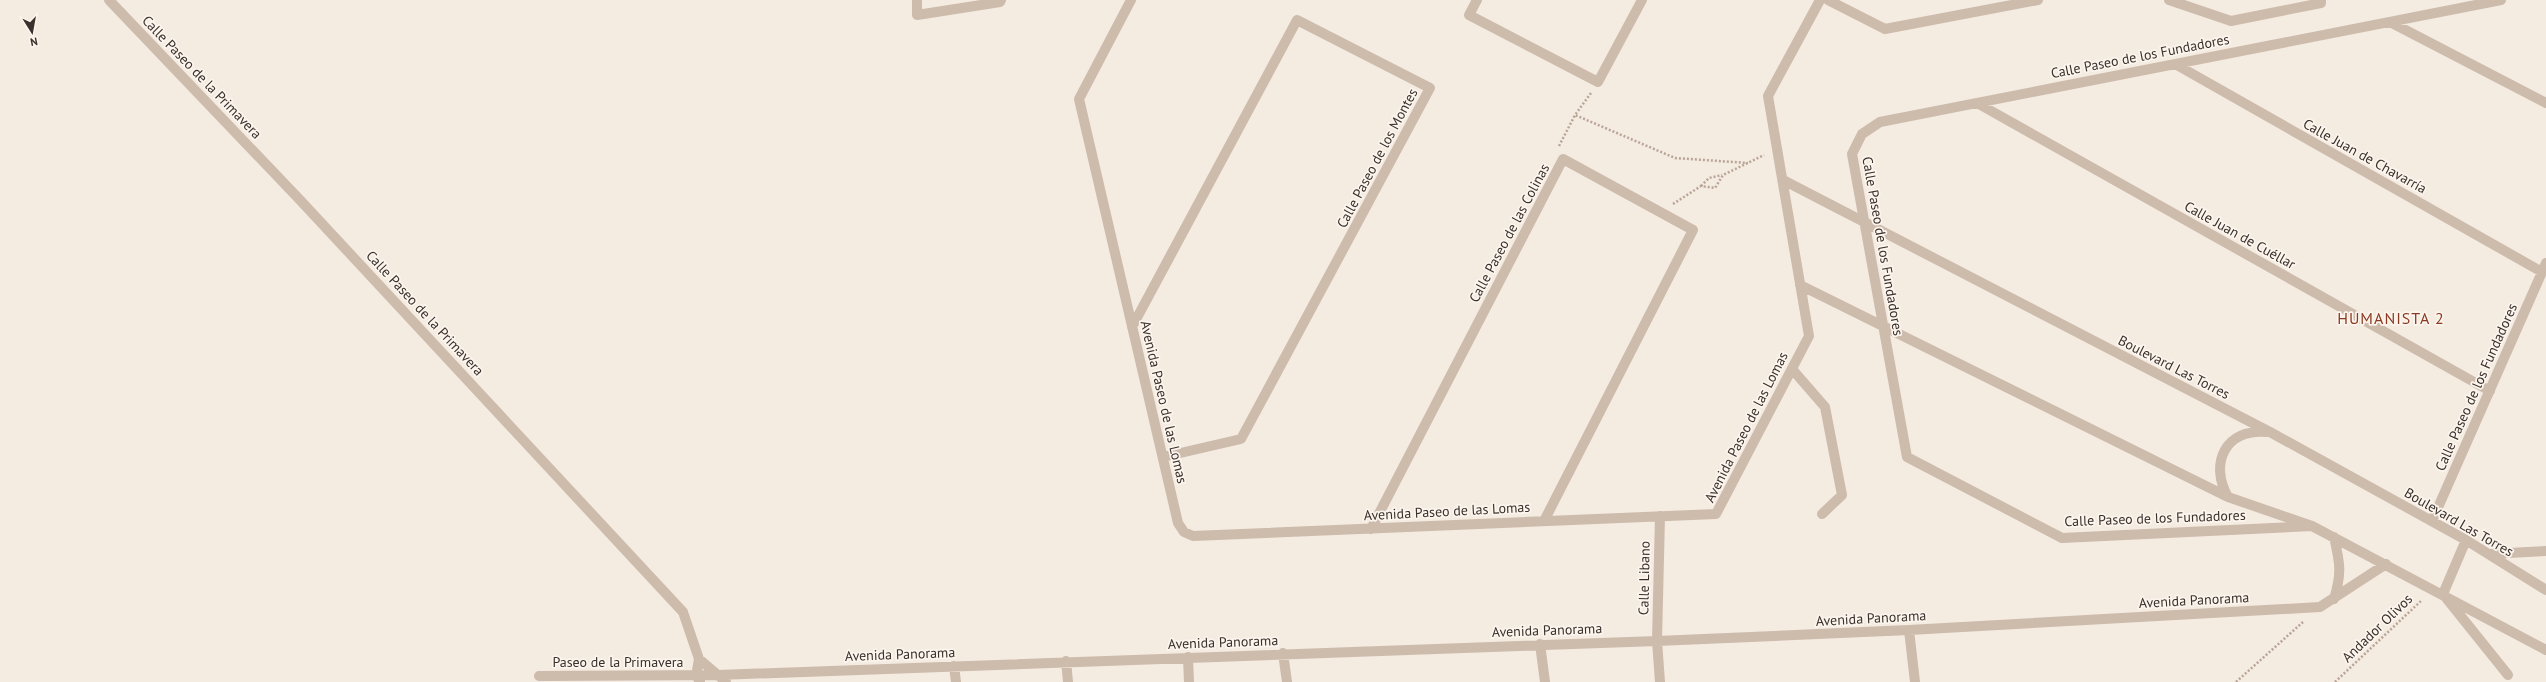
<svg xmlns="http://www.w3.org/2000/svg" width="2546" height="682" viewBox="0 0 2546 682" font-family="'PT Sans',sans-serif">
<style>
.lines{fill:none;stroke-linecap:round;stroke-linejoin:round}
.path{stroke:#b9a596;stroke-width:2.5;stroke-dasharray:2 2;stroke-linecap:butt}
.minor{stroke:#cdbbac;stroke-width:10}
.labels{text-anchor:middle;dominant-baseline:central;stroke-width:3.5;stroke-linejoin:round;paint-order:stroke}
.street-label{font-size:14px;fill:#3b302b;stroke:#fbf5ee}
.quarter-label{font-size:16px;letter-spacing:1px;fill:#8c3b22;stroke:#fbf5ee}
</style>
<rect width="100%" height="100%" fill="#f4ebe1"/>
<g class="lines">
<path class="path" d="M1591,93L1575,115L1675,158L1748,163
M1559,146L1575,115
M1701,186L1709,178L1722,175
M1673,204L1701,186L1715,188L1723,175L1764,155
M2236,682L2303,622
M2335,682L2422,600"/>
<path class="minor" d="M109,0L300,200L683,612L699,659L696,676L700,681
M917,0V15L1000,2L1001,0
M1131,0L1079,99L1178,523L1184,532L1193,536L1716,514L1809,336L1768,96L1820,0
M1477,0L1469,15L1598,82L1642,0
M1828,0L1885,29L2038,0
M2169,0L2231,21L2321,3V0
M2390,22L2546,103
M2175,64L2542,272
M1977,103L2490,391
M1783,180L2270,432L2466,540L2546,590
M1800,285L2228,497L2312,526L2546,650
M1132,327L1297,20L1430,88L1241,439L1163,457
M1792,369L1825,407L1842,495L1822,514
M2228,497C2209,464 2225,428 2267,432
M1660,516L1657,641L1660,682
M2432,521L2546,263
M2312,526L2062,538L1907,457L1852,154L1862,134L1880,122L2501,0
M1371,529L1563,159L1693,230L1544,521
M2334,537C2340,563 2342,573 2334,599
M2466,540L2443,594L2508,675
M2489,554L2546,551
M1909,630L1915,682
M1540,644L1545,682
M1283,653L1287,682
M1188,657L1189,682
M699,659L726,682
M1066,661L1068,682
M954,666L956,682
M539,676L718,675L1657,641L1909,630L2320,607L2386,564"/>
</g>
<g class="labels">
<g class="street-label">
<text transform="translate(2140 56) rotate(-11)">Calle Paseo de los Fundadores</text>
<text transform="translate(202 77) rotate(46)">Calle Paseo de la Primavera</text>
<text transform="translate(2365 156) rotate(29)">Calle Juan de Chavarría</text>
<text transform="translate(1377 158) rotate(-62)">Calle Paseo de los Montes</text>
<text transform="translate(1509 233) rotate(-62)">Calle Paseo de las Colinas</text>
<text transform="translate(2240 235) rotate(29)">Calle Juan de Cuéllar</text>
<text transform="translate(1883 246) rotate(80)">Calle Paseo de los Fundadores</text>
<text transform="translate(425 313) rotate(47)">Calle Paseo de la Primavera</text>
<text transform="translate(2174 367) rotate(27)">Boulevard Las Torres</text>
<text transform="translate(2476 387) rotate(-66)">Calle Paseo de los Fundadores</text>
<text transform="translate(1164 402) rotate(77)">Avenida Paseo de las Lomas</text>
<text transform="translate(1746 427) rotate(-63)">Avenida Paseo de las Lomas</text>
<text transform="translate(1447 511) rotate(-3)">Avenida Paseo de las Lomas</text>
<text transform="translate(2155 518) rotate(-2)">Calle Paseo de los Fundadores</text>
<text transform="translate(2459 522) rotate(30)">Boulevard Las Torres</text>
<text transform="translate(1644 578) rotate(-89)">Calle Libano</text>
<text transform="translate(2194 600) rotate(-3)">Avenida Panorama</text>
<text transform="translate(1871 618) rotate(-3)">Avenida Panorama</text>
<text transform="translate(2377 628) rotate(-44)">Andador Olivos</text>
<text transform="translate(1547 630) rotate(-2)">Avenida Panorama</text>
<text transform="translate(1223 642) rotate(-2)">Avenida Panorama</text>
<text transform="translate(900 654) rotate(-2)">Avenida Panorama</text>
<text x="618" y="662">Paseo de la Primavera</text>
</g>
<g class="quarter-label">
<text x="2391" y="318">HUMANISTA 2</text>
</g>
</g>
<g transform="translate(32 32) rotate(169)" stroke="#fbf5ee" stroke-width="3" paint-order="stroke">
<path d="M0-3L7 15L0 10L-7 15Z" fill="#3b302b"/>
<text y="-6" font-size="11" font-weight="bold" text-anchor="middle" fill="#3b302b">N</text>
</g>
</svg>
